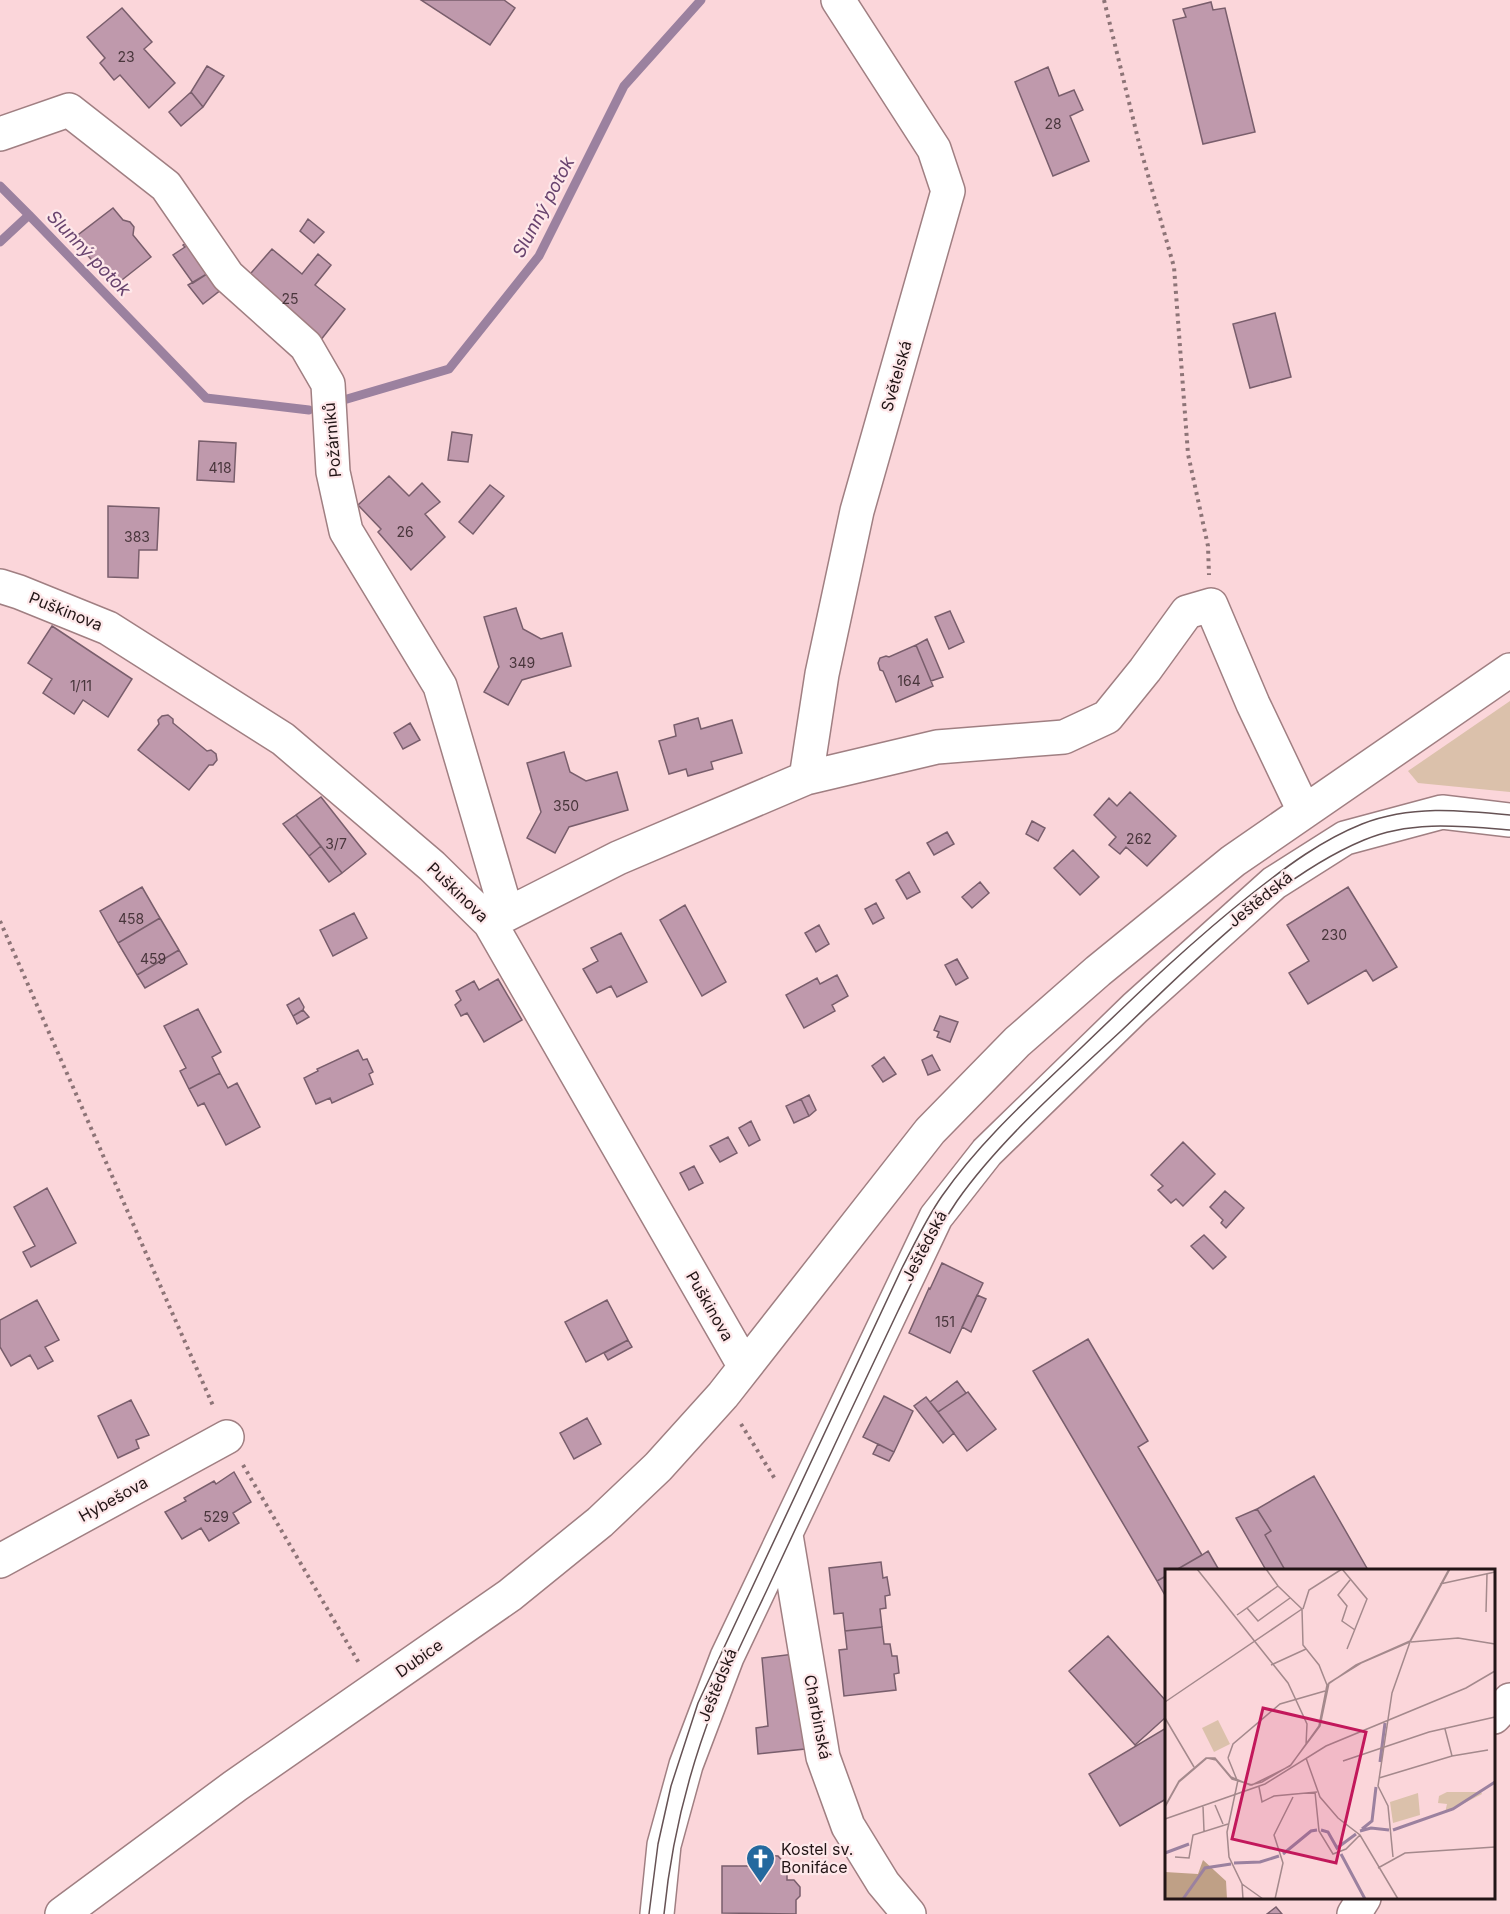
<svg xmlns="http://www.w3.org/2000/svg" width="1510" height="1914" viewBox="0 0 1510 1914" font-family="Inter,sans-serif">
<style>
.green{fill:#dbc1ab}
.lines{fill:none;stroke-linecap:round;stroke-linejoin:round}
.stream{stroke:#9b819f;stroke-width:9}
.building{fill:#bf99ac;stroke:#795e6c;stroke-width:1.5}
.minor-casing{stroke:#a07f82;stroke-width:36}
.path{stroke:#8d7477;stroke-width:4;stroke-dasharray:3 4.5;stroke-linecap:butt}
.minor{stroke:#fff;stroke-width:33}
.tram{stroke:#665254;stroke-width:1.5}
.labels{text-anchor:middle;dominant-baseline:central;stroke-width:4.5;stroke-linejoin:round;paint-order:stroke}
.number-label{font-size:14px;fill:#49363c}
.street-label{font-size:16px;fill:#221516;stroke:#fee8ea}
.poi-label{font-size:16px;fill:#221516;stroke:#fee8ea;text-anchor:start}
.water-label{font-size:18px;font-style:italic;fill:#68436e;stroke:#fee8ea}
.inset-river{fill:none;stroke:#9b819f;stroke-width:3}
.inset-road{fill:none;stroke:#a4898c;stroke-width:1.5}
.view{fill:#c2185b;fill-opacity:0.15;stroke:#c2185b;stroke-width:3}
.inset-edge{fill:none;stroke:#221516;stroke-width:3}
</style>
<rect width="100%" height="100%" fill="#fbd6da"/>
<path class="green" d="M1510,701V792L1418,783L1408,771Z"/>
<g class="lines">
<path class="stream" d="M0,186L29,215
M0,242L29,215L206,398L309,410
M347,399L449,369L539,256L624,86L701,0"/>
</g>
<path class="building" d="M421,0H504L515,8L490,45Z
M1211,2L1213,10L1225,8L1255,132L1203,144L1173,20L1186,17L1183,9Z
M122,8L152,42L144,49L175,83L149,108L120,75L114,80L100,63L105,58L87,37Z
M207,66L224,76L203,107L191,92Z
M1048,67L1059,96L1074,90L1083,110L1070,116L1089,161L1053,176L1015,82Z
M191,92L203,107L181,126L169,112Z
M113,208L123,220L130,222L134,227L133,235L151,257L113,287L74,238Z
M308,219L324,232L314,243L300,231Z
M189,241L210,272L193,283L173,255L185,247L183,245Z
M272,249L302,274L318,254L331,265L315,285L345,309L320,341L244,281Z
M210,272L222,289L203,304L188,285Z
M1275,313L1291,377L1250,388L1233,324Z
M452,432L472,435L468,462L448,460Z
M199,441L236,443L234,482L197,480Z
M389,476L409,496L422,483L440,502L425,514L445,537L411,570L378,532L381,529L358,505Z
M490,485L504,496L473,534L459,522Z
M108,506L159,508L157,550H139L138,578L108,577Z
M516,608L523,629L541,639L562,633L571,666L522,680L508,705L484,692L499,667L484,617Z
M950,611L964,642L949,649L935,617Z
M52,626L132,679L108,717L83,700L74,714L43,693L52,679L28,663Z
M927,639L943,677L931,681L916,645Z
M916,645L933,686L896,702L883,671L880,670L878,663L880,658L886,656L889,657Z
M168,715L173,719V723L207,751L211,750L216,754L217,760L213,765H209L189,790L138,750L159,724L158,720L162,716Z
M698,718L701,729L732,720L742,753L711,762L713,769L688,776L686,769L669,774L659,741L676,736L674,725Z
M410,723L420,740L403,749L394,733Z
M564,752L570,772L586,781L617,772L628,810L569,827L555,853L527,838L541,812L527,763Z
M1130,792L1176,836L1147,866L1126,847L1120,854L1109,845L1116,837L1094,815L1109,798L1117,806Z
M321,797L366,854L342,873L296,815Z
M296,815L321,846L309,856L283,824Z
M1032,821L1045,828L1038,841L1026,834Z
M947,832L954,844L934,855L927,843Z
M321,846L342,873L329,882L309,856Z
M1073,850L1099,877L1080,895L1054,868Z
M909,872L920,892L907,899L896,880Z
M980,882L989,893L972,908L962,897Z
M142,887L160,918L118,943L100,911Z
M1348,887L1397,967L1373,981L1366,970L1308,1004L1289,973L1309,961L1287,925Z
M876,903L884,918L873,924L865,909Z
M685,905L726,982L702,996L660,920Z
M354,913L367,938L333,956L320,930Z
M160,918L179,950L137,975L118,943Z
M819,925L829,944L816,952L805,933Z
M621,933L647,982L617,997L611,986L597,993L583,969L598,961L591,948Z
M179,950L187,964L145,988L137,975Z
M957,959L968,978L956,985L945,965Z
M837,975L848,996L832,1005L835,1011L804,1028L786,995L817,978L820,984Z
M498,979L522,1020L484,1042L467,1013L461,1016L455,1005L461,1000L456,991L474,981L479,990Z
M299,998L304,1007L303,1010L293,1016L287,1005Z
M198,1009L221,1052L212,1057L220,1073L189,1089L180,1071L186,1068L164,1026Z
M303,1010L309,1017L297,1024L293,1016Z
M940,1016L958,1022L950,1042L937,1037L939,1032L934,1030Z
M358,1050L363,1060L367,1059L373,1072L369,1074L373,1084L332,1103L330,1098L316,1104L304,1078L318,1071L317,1069Z
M932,1055L940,1070L928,1075L922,1060Z
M884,1057L896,1074L883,1082L872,1066Z
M220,1073L228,1088L237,1083L260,1127L226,1145L204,1103L198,1106L189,1089Z
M809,1095L816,1110L809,1116L801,1099Z
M801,1099L809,1116L794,1123L786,1106Z
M751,1121L760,1140L749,1146L739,1128Z
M728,1137L737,1153L720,1162L710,1146Z
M1183,1142L1215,1174L1183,1206L1176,1199L1171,1203L1158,1190L1163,1186L1151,1175Z
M694,1166L703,1183L689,1190L680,1173Z
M47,1188L76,1243L31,1267L23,1252L35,1246L14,1207Z
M1225,1191L1244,1208L1226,1228L1221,1223L1223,1220L1210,1207Z
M1204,1235L1226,1257L1213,1269L1191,1246Z
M942,1263L983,1283L950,1353L909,1333L929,1288L930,1289Z
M977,1295L986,1299L971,1332L962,1327Z
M37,1300L59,1340L45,1347L53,1361L38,1369L30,1355L11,1366L0,1347V1320Z
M607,1300L628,1340L586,1362L565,1322Z
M1088,1339L1148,1441L1138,1447L1202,1555L1176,1570H1166V1576L1157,1581L1033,1371Z
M628,1340L632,1347L608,1360L604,1353Z
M957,1381L966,1393L938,1412L930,1402Z
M968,1392L996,1429L967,1451L938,1412Z
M884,1396L913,1411L894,1452L863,1437Z
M926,1397L954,1433L943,1443L914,1406Z
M131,1400L149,1435L136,1440L139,1448L118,1458L98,1416Z
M587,1418L601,1444L574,1459L560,1433Z
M878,1444L894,1452L889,1461L873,1454Z
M234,1472L251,1502L233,1513L239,1523L209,1541L201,1528L182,1539L165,1512L186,1501L184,1498L214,1481L216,1484Z
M1314,1476L1368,1570H1285L1265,1535L1271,1531L1257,1509Z
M1257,1509L1271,1531L1265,1535L1285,1570H1266L1236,1518Z
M1208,1551L1219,1570H1176L1202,1555Z
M881,1562L883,1578L887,1577L890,1595L885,1596L886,1608L880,1609L882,1627L845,1631L843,1613L834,1614L829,1568Z
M1166,1576V1597L1157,1581Z
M882,1627L884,1644H890L892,1656H897L899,1673L894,1674L896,1690L844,1696L839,1650L847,1649L845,1631Z
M1108,1636L1166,1701V1717L1135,1745L1069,1671Z
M794,1654L805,1749L758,1754L756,1728L768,1726L762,1658Z
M1166,1728V1799L1120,1826L1089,1774Z
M757,1855L778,1856L787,1866V1880H794L800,1887V1896L796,1900V1914L722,1913V1866H748Z
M1276,1907L1282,1914H1267Z"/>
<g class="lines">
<defs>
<path id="minor" d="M0,134L69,110L166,186L228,276L306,346L328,384L333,472L346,531L440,686L507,914
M0,586L19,592L108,628L283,739L432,866L490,923L745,1367
M806,778L822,674L857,511L948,191L934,149L838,0
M490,923L618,858L806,778L937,747L1064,737L1107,717L1145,670L1187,612L1211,605L1253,704L1304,811
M786,1535L823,1757L848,1826L883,1883L909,1914
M0,1561L227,1437
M1494,1717L1510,1700
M62,1914L235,1786L510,1595L600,1522L658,1467L723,1395L930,1131L1017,1042L1098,971L1233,861L1510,670
M657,1914L664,1845L686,1765L727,1657L936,1217L987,1152L1135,1008L1274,883L1345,838L1442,812L1510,820
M1354,1914L1364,1898"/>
</defs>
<use href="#minor" class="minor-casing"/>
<path class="path" d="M1104,0L1140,147L1174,267L1188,454L1208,546L1209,575
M0,921L214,1408
M741,1424L775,1479
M243,1465L359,1663"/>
<use href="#minor" class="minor"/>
<path class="tram" d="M649,1914L658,1844L671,1786L698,1703L902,1268C915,1243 926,1219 942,1196C981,1140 1033,1094 1082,1047C1138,993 1193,940 1254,892C1287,866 1322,840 1362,824C1410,805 1460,810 1510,815
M664,1914C671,1843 688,1773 714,1706C729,1668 748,1630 766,1592C792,1536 818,1480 844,1425C862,1387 880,1349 898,1311C916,1274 934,1235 957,1201C1000,1140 1066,1082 1121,1031C1191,965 1275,877 1364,840C1410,820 1462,826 1510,830"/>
</g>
<defs>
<symbol id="church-pin" viewBox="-11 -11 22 30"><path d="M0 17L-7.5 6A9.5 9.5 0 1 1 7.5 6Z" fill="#24699e" stroke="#fee8ea"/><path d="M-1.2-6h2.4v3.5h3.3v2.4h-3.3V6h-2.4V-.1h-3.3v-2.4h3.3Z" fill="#fff"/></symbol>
</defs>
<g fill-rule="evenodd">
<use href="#church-pin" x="744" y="1842" width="33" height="45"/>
</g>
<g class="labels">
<g class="number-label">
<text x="126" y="56">23</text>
<text x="1053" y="123">28</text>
<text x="290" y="298">25</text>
<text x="220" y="467">418</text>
<text x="405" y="531">26</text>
<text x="137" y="536">383</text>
<text x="522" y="662">349</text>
<text x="909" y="680">164</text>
<text x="81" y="685">1/11</text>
<text x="566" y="805">350</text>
<text x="1139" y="838">262</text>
<text x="336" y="843">3/7</text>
<text x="131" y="918">458</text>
<text x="1334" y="934">230</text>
<text x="153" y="958">459</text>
<text x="945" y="1321">151</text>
<text x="216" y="1516">529</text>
</g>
<g class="street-label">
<text transform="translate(896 376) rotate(-74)">Světelská</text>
<text transform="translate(332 440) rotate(-95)">Požárníků</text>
<text transform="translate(66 611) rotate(22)">Puškinova</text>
<text transform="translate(458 892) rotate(44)">Puškinova</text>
<text transform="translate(1260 899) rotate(-39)">Ještědská</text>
<text transform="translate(924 1246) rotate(-62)">Ještědská</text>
<text transform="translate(710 1306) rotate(60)">Puškinova</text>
<text transform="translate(113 1499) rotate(-29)">Hybešova</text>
<text transform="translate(419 1658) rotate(-35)">Dubice</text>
<text transform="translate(717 1685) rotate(-68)">Ještědská</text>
<text transform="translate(818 1717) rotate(79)">Charbinská</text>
</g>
<g class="poi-label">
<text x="781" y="1849">Kostel sv.<tspan x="781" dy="18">Bonifáce</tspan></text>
</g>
<g class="water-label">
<text transform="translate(543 207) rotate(-62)">Slunný potok</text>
<text transform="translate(89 253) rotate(46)">Slunný potok</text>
</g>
</g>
<g transform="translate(1165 1569)">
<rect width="330" height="330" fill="#fbd6da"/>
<path d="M53,151L65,175L49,183L37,159ZM282,223H316L317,225L280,244L282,235L273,234L274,227ZM253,224L255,246L228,254L225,233Z" fill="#dbc1ab"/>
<path d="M38,291L61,312L62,330H0V303L33,305Z" fill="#bfa086"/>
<path class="inset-river" d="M215,193L220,154M197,260L207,252L211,218M156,261L163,263L172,279L191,265M228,261L288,240L330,213M195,262L206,259L224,261M0,284L24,275M118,285L146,262L152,261M176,285L200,330M69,294L95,293L114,287M18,330L40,299L66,295"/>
<path class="inset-road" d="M32,0L123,114L142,155L141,176M101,0L113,17L137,40L138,76L154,96L162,116M177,0L202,30L182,80M185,11L173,26L182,37L177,52L190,61M275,15L330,3M82,39L93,52L125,29M138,40L144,21L177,0M321,43L322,5M72,46L113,17M246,73L293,69L330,75M106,96L141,80M0,133L137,40M0,149L29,198M280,160L287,187M63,189L68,175L115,135L160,122M63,189L72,211M141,189L155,228L173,249L195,266L233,330M178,192L264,163L330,148M214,209L287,187L323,181M73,211L62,263L64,288L77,315L78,330M94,218L97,233L109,227L152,223M150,223L154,262L168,285L181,280L195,266M50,236L58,255M0,237L14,212L41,189H50L66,208L85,216L97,213L126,196L154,157L162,116L191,96L245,72L284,0M38,237L39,262M0,238L14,213L42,189L51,191L67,210L87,216L125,197L155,157L164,114L196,94L245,73L285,0M0,250L100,215L161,177L301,119L330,102M10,288L24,289L28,266L63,255M228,288L223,237L213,217L227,124L245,73M213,299L240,284L330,278M77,315L98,330M110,330L118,294L109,266L128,228"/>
<path class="view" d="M98,139L201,163L171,294L67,270Z"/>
<rect width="330" height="330" class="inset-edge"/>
</g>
</svg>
